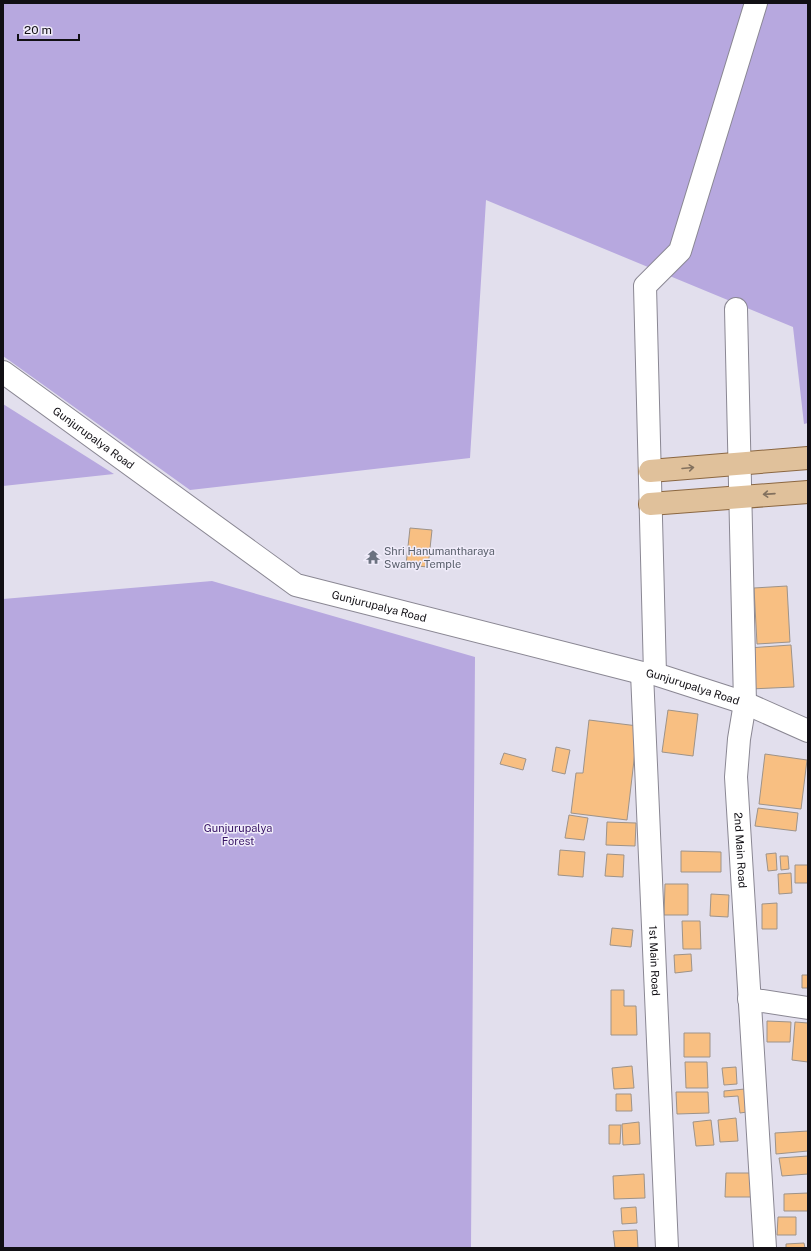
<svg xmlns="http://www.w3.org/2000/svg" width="811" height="1251" viewBox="0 0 811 1251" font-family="'Public Sans',sans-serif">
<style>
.green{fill:#b7a8df}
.building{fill:#f8bf82;stroke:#9e9389}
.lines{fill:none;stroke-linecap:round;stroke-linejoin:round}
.minor-casing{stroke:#8a8793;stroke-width:24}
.major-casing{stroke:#8b6741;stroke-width:24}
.minor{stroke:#fff;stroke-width:22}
.major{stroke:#e0c19b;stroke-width:22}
.oneway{stroke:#83715e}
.labels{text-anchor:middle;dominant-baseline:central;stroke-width:3;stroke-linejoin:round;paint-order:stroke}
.street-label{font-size:11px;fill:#110f14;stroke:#f0ecfa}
.worship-label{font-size:11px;fill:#5b616d;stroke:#f0ecfa;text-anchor:start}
.park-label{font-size:11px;fill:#371465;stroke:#f0ecfa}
</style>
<rect width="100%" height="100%" fill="#e2dfed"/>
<path class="green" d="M3,3H808V423L804,424L793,327L486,200L470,458L190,490L3,356Z
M3,404L114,474L3,486Z
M212,581L475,657L471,1248H3V599Z"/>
<path class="building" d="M410,528L432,530L428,567L406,565Z
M787,586L790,642L757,644L754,588Z
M791,645L794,687L750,689L748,648Z
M668,710L698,714L693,756L662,752Z
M589,720L638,726L627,820L571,813L576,773H583Z
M556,747L570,750L565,774L552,771Z
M504,753L526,759L523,770L500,764Z
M765,754L807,760L801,809L759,804Z
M758,808L798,813L796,831L755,826Z
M569,815L588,818L584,840L565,838Z
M607,822L636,823L635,846L606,845Z
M560,850L585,852L583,877L558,875Z
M681,851L721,852V872H681Z
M776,853L777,870L768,871L766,854Z
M607,854L624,855L623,877L605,876Z
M780,856H788L789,869L781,870Z
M795,865H808V883H795Z
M791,873L792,893L779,894L778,874Z
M665,884H688V915H664Z
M711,894L729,895L728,917L710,916Z
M777,903V929H762V904Z
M682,921H700L701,949H683Z
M612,928L633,930L631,947L610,945Z
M691,954L692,971L675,973L674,955Z
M802,975H808V988H802Z
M611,990H624V1006H636L637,1035H611Z
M767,1021L791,1022L790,1042H767Z
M795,1022L808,1023V1062L792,1060Z
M684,1033H710V1057H684Z
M685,1062H707L708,1088H686Z
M632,1066L634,1088L614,1089L612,1068Z
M736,1067L737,1084L724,1085L722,1068Z
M745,1089L747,1112L740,1113L738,1096L724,1097V1091Z
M676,1092H708L709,1113L677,1114Z
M616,1094H631L632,1111H616Z
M736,1118L738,1141L720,1142L718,1120Z
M711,1120L714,1145L696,1146L693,1122Z
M639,1122L640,1144L623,1145L622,1124Z
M609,1125H621L620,1144H609Z
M808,1131V1151L776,1154L775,1133Z
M808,1156V1174L782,1176L779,1158Z
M726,1173H754L753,1197H725Z
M644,1174L645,1198L614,1199L613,1176Z
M808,1193V1211H784V1194Z
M636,1207L637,1223L622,1224L621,1208Z
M778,1217H796V1235H777Z
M637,1230L638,1248H615L613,1231Z
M804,1243L805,1248H786V1244Z"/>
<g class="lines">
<defs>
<g id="minor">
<path id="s1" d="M736,309L745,703L739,739L736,777L765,1248"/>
<path id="s2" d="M3,372L296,585L642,673L655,674L745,703L808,731"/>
<path id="s3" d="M642,673L667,1248"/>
<path d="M655,674L645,286L680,251L756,3"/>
<path d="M749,999L808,1008"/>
</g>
<path id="major" d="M650,471L808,458
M650,504L808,492"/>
</defs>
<use href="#minor" class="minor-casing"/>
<use href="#major" class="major-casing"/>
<use href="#minor" class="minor"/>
<use href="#major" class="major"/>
</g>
<defs><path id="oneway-shaft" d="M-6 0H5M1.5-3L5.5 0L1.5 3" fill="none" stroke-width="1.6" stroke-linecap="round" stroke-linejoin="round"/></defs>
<g class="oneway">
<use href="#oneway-shaft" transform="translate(688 468) rotate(-5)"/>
<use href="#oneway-shaft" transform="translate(769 494) rotate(176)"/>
</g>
<defs>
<symbol id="temple-bare" viewBox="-9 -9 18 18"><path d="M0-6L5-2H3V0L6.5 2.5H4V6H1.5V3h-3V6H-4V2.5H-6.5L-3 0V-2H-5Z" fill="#6b7280" stroke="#f0ecfa" stroke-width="2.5" paint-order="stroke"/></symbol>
</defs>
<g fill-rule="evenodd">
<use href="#temple-bare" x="363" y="547" width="20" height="20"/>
</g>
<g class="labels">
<g class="street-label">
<text stroke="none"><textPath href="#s2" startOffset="112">Gunjurupalya Road</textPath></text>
<text stroke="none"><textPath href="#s2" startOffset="448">Gunjurupalya Road</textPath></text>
<text stroke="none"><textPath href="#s2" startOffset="772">Gunjurupalya Road</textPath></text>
<text stroke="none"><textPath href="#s1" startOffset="542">2nd Main Road</textPath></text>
<text stroke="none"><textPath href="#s3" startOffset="288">1st Main Road</textPath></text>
</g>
<g class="worship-label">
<text x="384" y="551">Shri Hanumantharaya<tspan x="384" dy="13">Swamy Temple</tspan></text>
</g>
<g class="park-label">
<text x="238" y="828">Gunjurupalya<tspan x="238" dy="13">Forest</tspan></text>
</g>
</g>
<rect width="811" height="1251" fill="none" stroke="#110f14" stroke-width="8"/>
<path d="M18 34v6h61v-6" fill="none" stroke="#110f14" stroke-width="2"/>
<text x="24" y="34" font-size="12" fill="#110f14" stroke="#f0ecfa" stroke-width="3" paint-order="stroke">20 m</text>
</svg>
